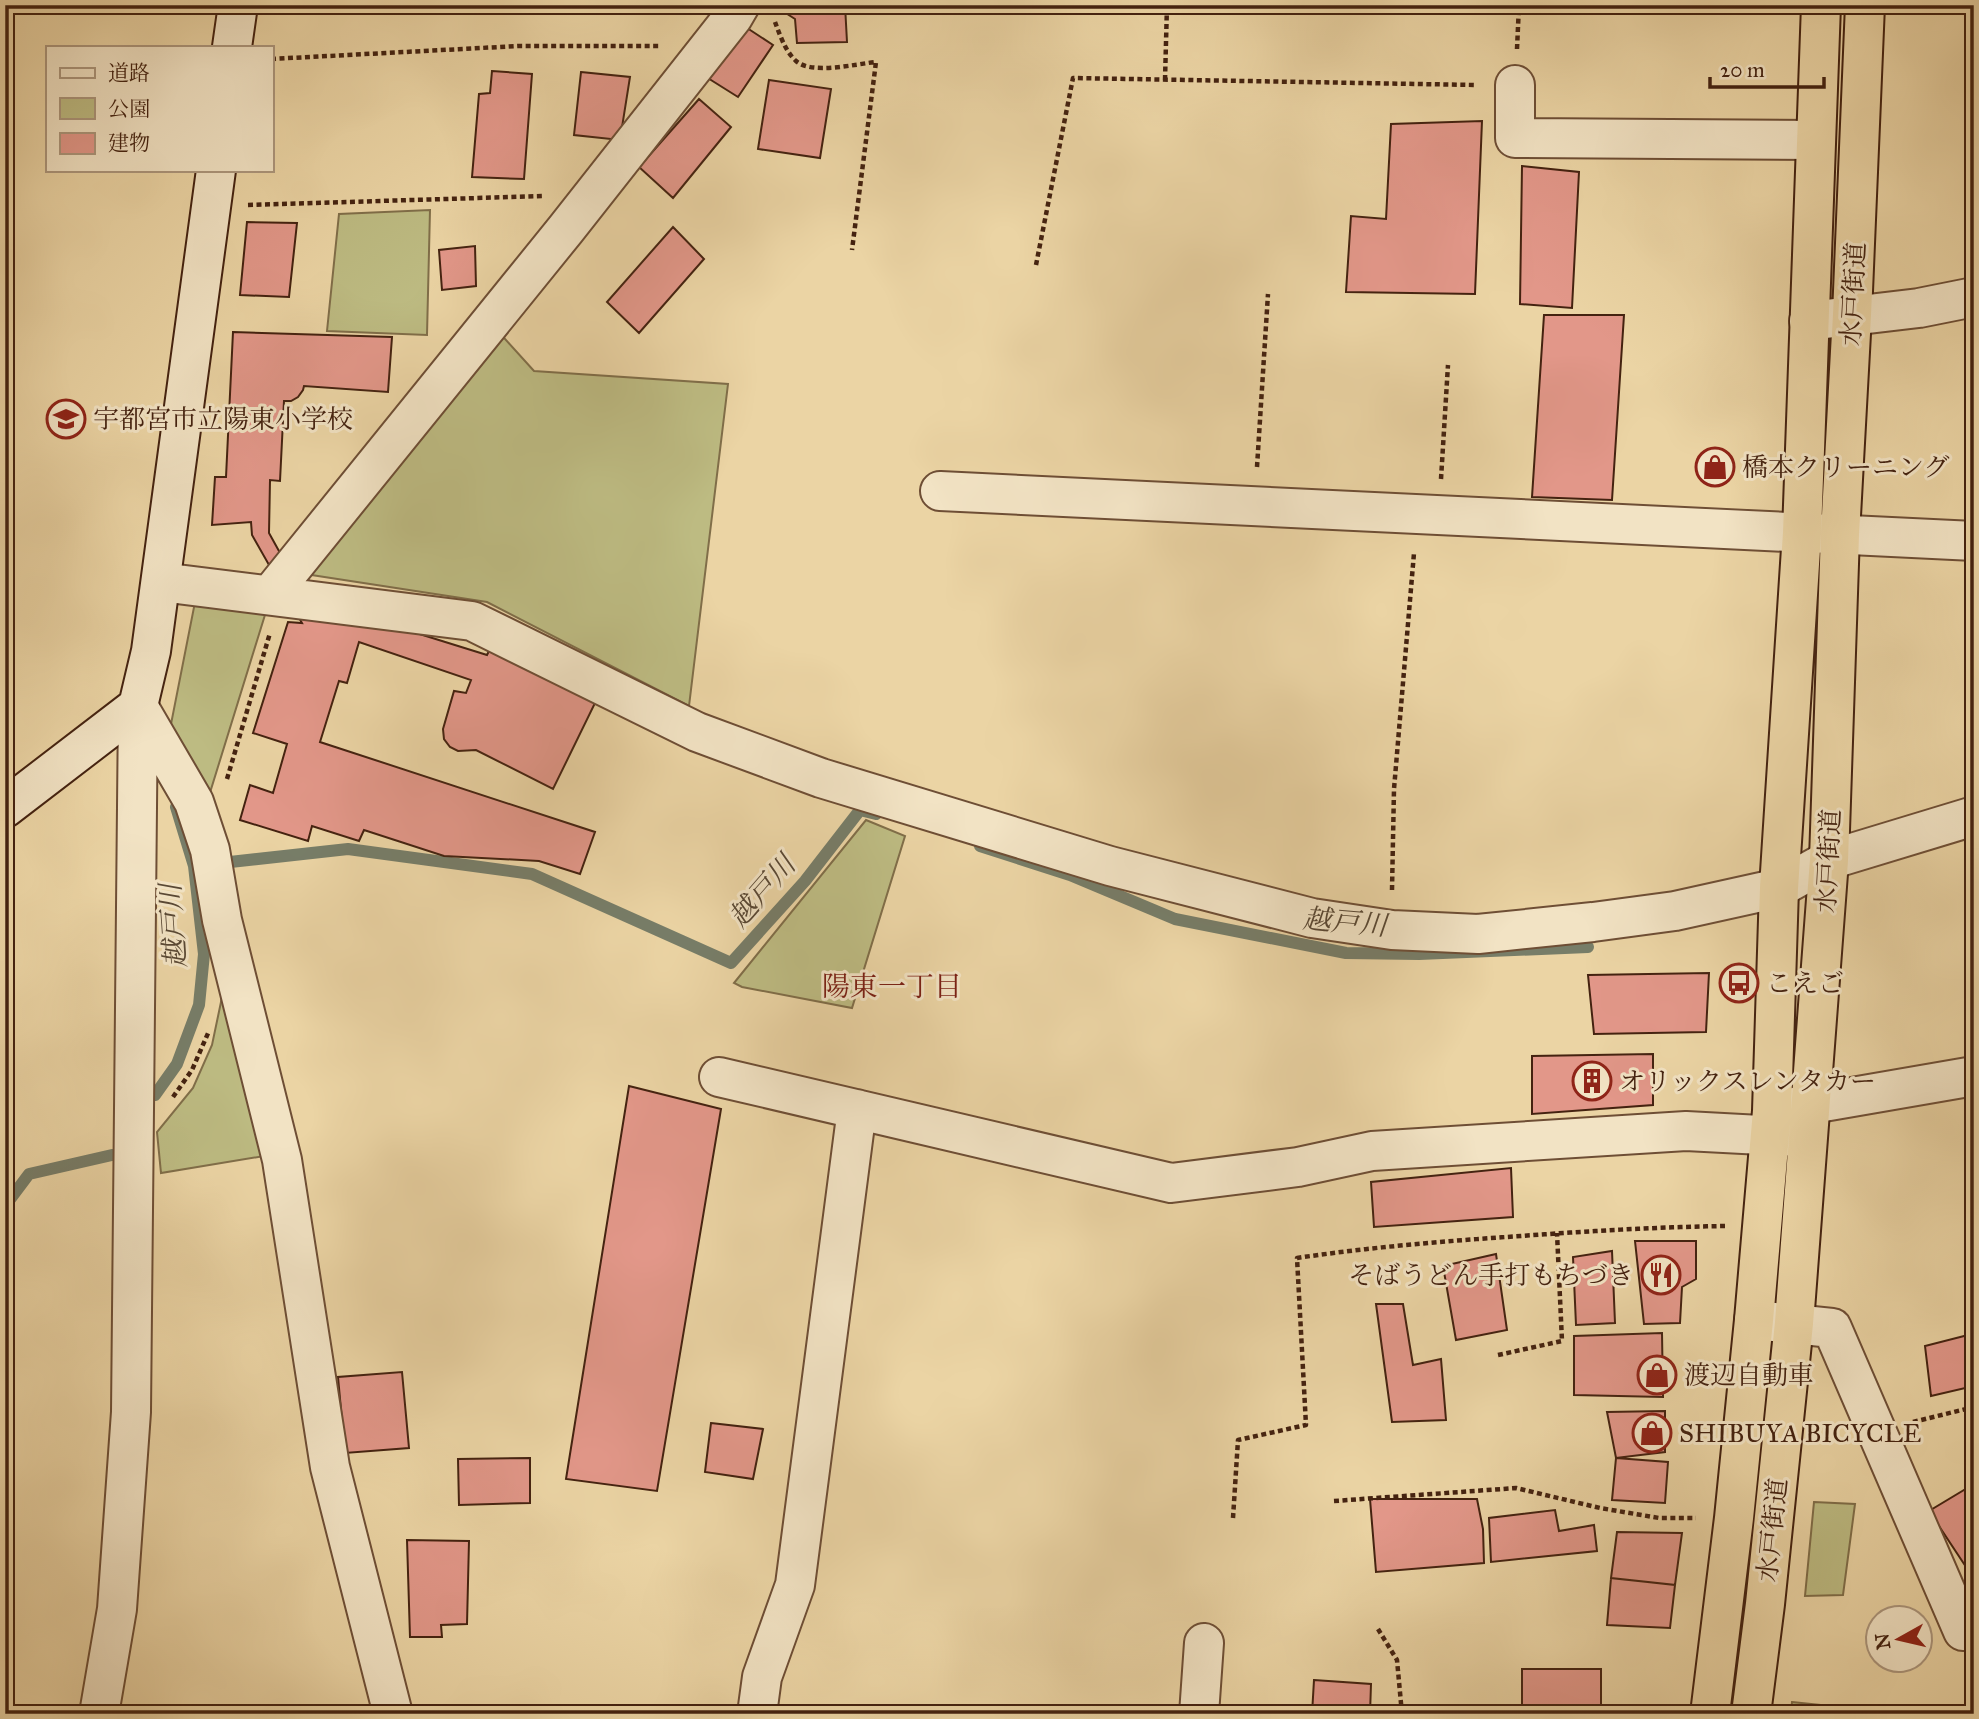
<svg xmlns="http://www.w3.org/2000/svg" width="1979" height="1719" viewBox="0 0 1979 1719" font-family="'IM FELL Great Primer','Noto Serif JP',serif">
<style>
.green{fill:#bdbb82;stroke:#806e49;stroke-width:2}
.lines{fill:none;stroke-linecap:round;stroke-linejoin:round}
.stream{stroke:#777d68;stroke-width:12}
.building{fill:#e29789;stroke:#442210;stroke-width:2}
.street-casing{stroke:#6e4e35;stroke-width:42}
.secondary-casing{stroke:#442210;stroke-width:42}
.highway-casing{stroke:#442210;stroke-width:42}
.path{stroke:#442210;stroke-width:4.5;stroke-dasharray:5 3.5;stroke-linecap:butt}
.street{stroke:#f2e3c4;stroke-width:38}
.secondary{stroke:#f2e3c4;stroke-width:38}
.highway{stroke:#ebd4a4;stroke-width:38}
.labels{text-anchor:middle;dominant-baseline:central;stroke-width:6;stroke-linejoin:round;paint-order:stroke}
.street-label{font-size:26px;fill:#442210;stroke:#f2e3c4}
.poi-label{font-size:26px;fill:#442210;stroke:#f2e3c4;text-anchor:start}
.water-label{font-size:28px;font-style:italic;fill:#594834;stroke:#f2e3c4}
.neighbourhood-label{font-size:28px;fill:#7a1f14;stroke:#f2e3c4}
</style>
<rect width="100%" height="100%" fill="#ebd4a4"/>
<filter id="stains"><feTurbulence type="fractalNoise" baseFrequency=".00286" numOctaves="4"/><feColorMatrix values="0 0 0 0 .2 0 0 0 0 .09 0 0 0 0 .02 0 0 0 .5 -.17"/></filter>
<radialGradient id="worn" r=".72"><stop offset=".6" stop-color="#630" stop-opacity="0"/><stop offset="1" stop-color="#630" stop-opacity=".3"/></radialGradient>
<path class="green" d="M430,210L427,335L327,331L339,214Z
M497,330L534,371L728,384L689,706L487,602L305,574Z
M196,597L269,602L208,799L171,724Z
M866,820L905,836L852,1008L742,987L734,983Z
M225,970L270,1155L161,1173L157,1132L193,1088L212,1045L221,1002Z
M1814,1502L1855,1504L1843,1595L1805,1596Z
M1792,1702L1839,1707L1838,1714H1791Z"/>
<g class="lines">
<path class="stream" d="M176,807L194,866
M980,846L1070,875L1175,919L1346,953L1419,954L1588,947
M155,1095L177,1064L199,1005L204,954L194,866L348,849L532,874L731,963L805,881L860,810L876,814
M5,1206L29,1174L112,1155"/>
</g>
<path class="building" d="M781,5H845L847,42L797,43L795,19L781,10Z
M738,22L773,45L738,97L703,75Z
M492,71L532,74L524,179L472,177L479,94L490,93Z
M581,72L630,77L620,140L574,135Z
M769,80L831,89L820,158L758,149Z
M699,99L731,127L673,198L639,167Z
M1482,121L1475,294L1346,292L1351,216L1386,219L1391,124Z
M1522,166L1579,172L1572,308L1520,304Z
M247,222L297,223L289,297L240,295Z
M673,227L704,259L639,333L607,302Z
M475,246L476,286L442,290L439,250Z
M1544,315H1624L1612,500L1532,497Z
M233,332L392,337L388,392L304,386L303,390L298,397L291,401H284L280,481L270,480L269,533L315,616L381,622L487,655L491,647L596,701L553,789L476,750L458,751L450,747L444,739L443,729L454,691L466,693L471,680L359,642L347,683L339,681L320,742L595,832L580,874L539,861L444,856L364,830L359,841L312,826L308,841L240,820L250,785L273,793L287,744L253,733L288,622L302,623L252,535L251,522L212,525L215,477H226Z
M1709,973L1706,1032L1594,1034L1588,975Z
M1653,1054V1105L1532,1114V1056Z
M629,1086L721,1109L657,1491L566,1479Z
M1511,1168L1513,1217L1374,1227L1371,1182Z
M1635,1241H1696V1279L1682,1287L1680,1323L1644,1324Z
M1612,1251L1615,1323L1576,1325L1573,1257Z
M1496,1254L1507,1330L1456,1340L1443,1266Z
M1376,1304H1403L1413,1365L1441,1359L1446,1420L1392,1422Z
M1662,1333L1663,1397L1574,1395V1336Z
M1968,1335L1974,1364V1386L1931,1396L1925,1346Z
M402,1372L409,1448L345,1453L338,1377Z
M1665,1411V1452L1616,1458L1607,1412Z
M711,1423L763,1429L753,1479L705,1472Z
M530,1458V1503L459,1505L458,1459Z
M1616,1458L1668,1462L1665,1503L1612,1500Z
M1974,1484V1579L1929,1511Z
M1370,1499H1477L1483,1529L1484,1563L1376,1572Z
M1555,1510L1559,1531L1594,1525L1597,1551L1491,1562L1489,1518Z
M1617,1532L1682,1533L1675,1585L1611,1578Z
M407,1540L469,1541L467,1624L441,1625L442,1637H410Z
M1611,1578L1675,1585L1670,1628L1607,1625Z
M1522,1669H1601V1714H1522Z
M1314,1680L1371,1684L1370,1714H1312Z"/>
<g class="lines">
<defs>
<path id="street" d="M1515,85V138L1816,140
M1809,321L1919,308L1974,297
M940,491L1974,541
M161,582L472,621L697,732L821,778L1110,866L1312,918L1392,930L1478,934L1593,922L1675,911L1779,888L1829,860L1974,816
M270,595L566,229L733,17L740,5
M138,706L194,802L210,850L222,920L282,1160L330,1467L393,1714
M719,1077L1171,1183L1298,1167L1372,1151L1686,1131L1801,1137
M1777,1110L1974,1076
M1754,1320L1832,1328L1963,1631L1974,1629
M99,1714L117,1609L131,1412L138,706
M757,1714L762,1677L795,1585L857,1109
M1199,1714L1204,1643"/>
<path id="secondary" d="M232,47L238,5
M5,808L138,706L151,651L216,170"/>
<path id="highway" d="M1710,1714L1734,1518L1754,1320L1772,1111L1779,888L1802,533L1821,5
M1751,1714L1765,1604L1794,1323L1829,860L1840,534L1852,315L1865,5"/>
</defs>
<use href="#street" class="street-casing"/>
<use href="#secondary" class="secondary-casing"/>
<use href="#highway" class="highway-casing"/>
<path class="path" d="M775,22C780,35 785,51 796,61C812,75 855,64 876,62L852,250
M1517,49L1519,5
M271,59L519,46H661
M1165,80L1167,5
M248,205L544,196
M1036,265L1073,78L1476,85
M1257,467L1268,294
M1441,479L1448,365
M227,779L270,633
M1392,890L1394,789L1414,553
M173,1097L192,1070L209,1031
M1498,1355L1562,1341L1557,1233
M1913,1422L1974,1407
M1334,1501L1516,1488L1600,1508L1659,1518H1696
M1233,1518L1238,1440L1306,1425L1297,1258C1371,1247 1446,1241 1521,1236C1589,1231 1657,1227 1725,1226
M1378,1629L1397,1660L1402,1714"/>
<use href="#street" class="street"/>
<use href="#secondary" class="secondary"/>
<use href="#highway" class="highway"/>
</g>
<defs>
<symbol id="school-ring" viewBox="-11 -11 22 22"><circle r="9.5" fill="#f2e3c4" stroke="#8f2418" stroke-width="1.5"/><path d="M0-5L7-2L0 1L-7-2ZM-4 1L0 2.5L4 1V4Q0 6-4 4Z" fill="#8f2418"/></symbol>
<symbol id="shop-ring" viewBox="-11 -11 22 22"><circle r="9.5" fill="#f2e3c4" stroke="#8f2418" stroke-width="1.5"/><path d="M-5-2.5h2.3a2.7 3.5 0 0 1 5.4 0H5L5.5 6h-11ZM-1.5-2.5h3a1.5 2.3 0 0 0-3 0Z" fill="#8f2418"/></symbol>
<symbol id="bus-ring" viewBox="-11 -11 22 22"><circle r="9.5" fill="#f2e3c4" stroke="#8f2418" stroke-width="1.5"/><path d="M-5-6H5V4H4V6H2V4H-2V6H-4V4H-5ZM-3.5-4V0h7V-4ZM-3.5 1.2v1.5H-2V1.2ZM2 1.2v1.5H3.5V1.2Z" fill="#8f2418"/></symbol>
<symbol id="building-ring" viewBox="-11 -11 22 22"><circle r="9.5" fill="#f2e3c4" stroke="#8f2418" stroke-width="1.5"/><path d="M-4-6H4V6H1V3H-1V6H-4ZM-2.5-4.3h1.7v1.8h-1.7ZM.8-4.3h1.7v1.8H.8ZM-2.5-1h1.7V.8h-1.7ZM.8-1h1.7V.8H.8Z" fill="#8f2418"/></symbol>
<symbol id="restaurant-ring" viewBox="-11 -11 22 22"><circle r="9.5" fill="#f2e3c4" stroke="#8f2418" stroke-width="1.5"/><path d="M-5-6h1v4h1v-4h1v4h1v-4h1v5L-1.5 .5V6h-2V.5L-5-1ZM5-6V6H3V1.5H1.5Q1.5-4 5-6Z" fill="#8f2418"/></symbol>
</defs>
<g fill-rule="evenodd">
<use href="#school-ring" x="44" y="397" width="44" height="44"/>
<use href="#shop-ring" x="1693" y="445" width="44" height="44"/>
<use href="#bus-ring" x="1717" y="961" width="44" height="44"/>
<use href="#building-ring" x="1570" y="1059" width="44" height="44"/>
<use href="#restaurant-ring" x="1639" y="1253" width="44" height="44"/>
<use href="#shop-ring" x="1635" y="1353" width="44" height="44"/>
<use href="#shop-ring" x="1630" y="1411" width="44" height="44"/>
</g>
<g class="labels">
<g class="street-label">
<text transform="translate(1853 294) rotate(-87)">水戸街道</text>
<text transform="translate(1828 861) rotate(-87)">水戸街道</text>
<text transform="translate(1772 1530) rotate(-84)">水戸街道</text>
</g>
<g class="poi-label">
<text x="93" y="419">宇都宮市立陽東小学校</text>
<text x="1742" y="467">橋本クリーニング</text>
<text x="1766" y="983">こえご</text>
<text x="1619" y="1081">オリックスレンタカー</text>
<text x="1634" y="1275" text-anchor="end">そばうどん手打もちづき</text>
<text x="1684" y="1375">渡辺自動車</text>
<text x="1679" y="1433">SHIBUYA BICYCLE</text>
</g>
<g class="water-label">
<text transform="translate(762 891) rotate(-49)">越戸川</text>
<text transform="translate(1345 922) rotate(5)">越戸川</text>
<text transform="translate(173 926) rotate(-94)">越戸川</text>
</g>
<g class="neighbourhood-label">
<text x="892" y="986">陽東一丁目</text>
</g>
</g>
<rect width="1979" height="1719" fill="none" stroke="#ebd4a4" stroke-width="28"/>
<rect x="7" y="7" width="1965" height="1705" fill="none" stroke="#442210" stroke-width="3.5"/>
<rect x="14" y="14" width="1951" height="1691" fill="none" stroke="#442210" stroke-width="2"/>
<rect x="46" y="46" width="228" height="126" fill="#f2e3c4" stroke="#ac967c" stroke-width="2"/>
<rect x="60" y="68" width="35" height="10" fill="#f2e3c4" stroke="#ac967c" stroke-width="2"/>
<text x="108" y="80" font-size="21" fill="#442210">道路</text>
<rect x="60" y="98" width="35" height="21" fill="#bdbb82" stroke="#ac967c" stroke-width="2"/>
<text x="108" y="116" font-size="21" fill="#442210">公園</text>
<rect x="60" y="133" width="35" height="21" fill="#e29789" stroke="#ac967c" stroke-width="2"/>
<text x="108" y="150" font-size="21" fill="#442210">建物</text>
<g transform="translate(1899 1639) rotate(262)"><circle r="33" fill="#f2e3c4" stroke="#ac967c" stroke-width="2"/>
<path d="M0-5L12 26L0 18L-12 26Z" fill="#8f2418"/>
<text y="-10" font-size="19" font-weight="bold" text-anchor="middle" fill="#442210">N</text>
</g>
<path d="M1710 77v10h114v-10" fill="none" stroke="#442210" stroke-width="3.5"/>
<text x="1720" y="77" font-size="21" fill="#442210" stroke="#f2e3c4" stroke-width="5" paint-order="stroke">20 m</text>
<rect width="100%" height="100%" filter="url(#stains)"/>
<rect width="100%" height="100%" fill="url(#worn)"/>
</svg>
